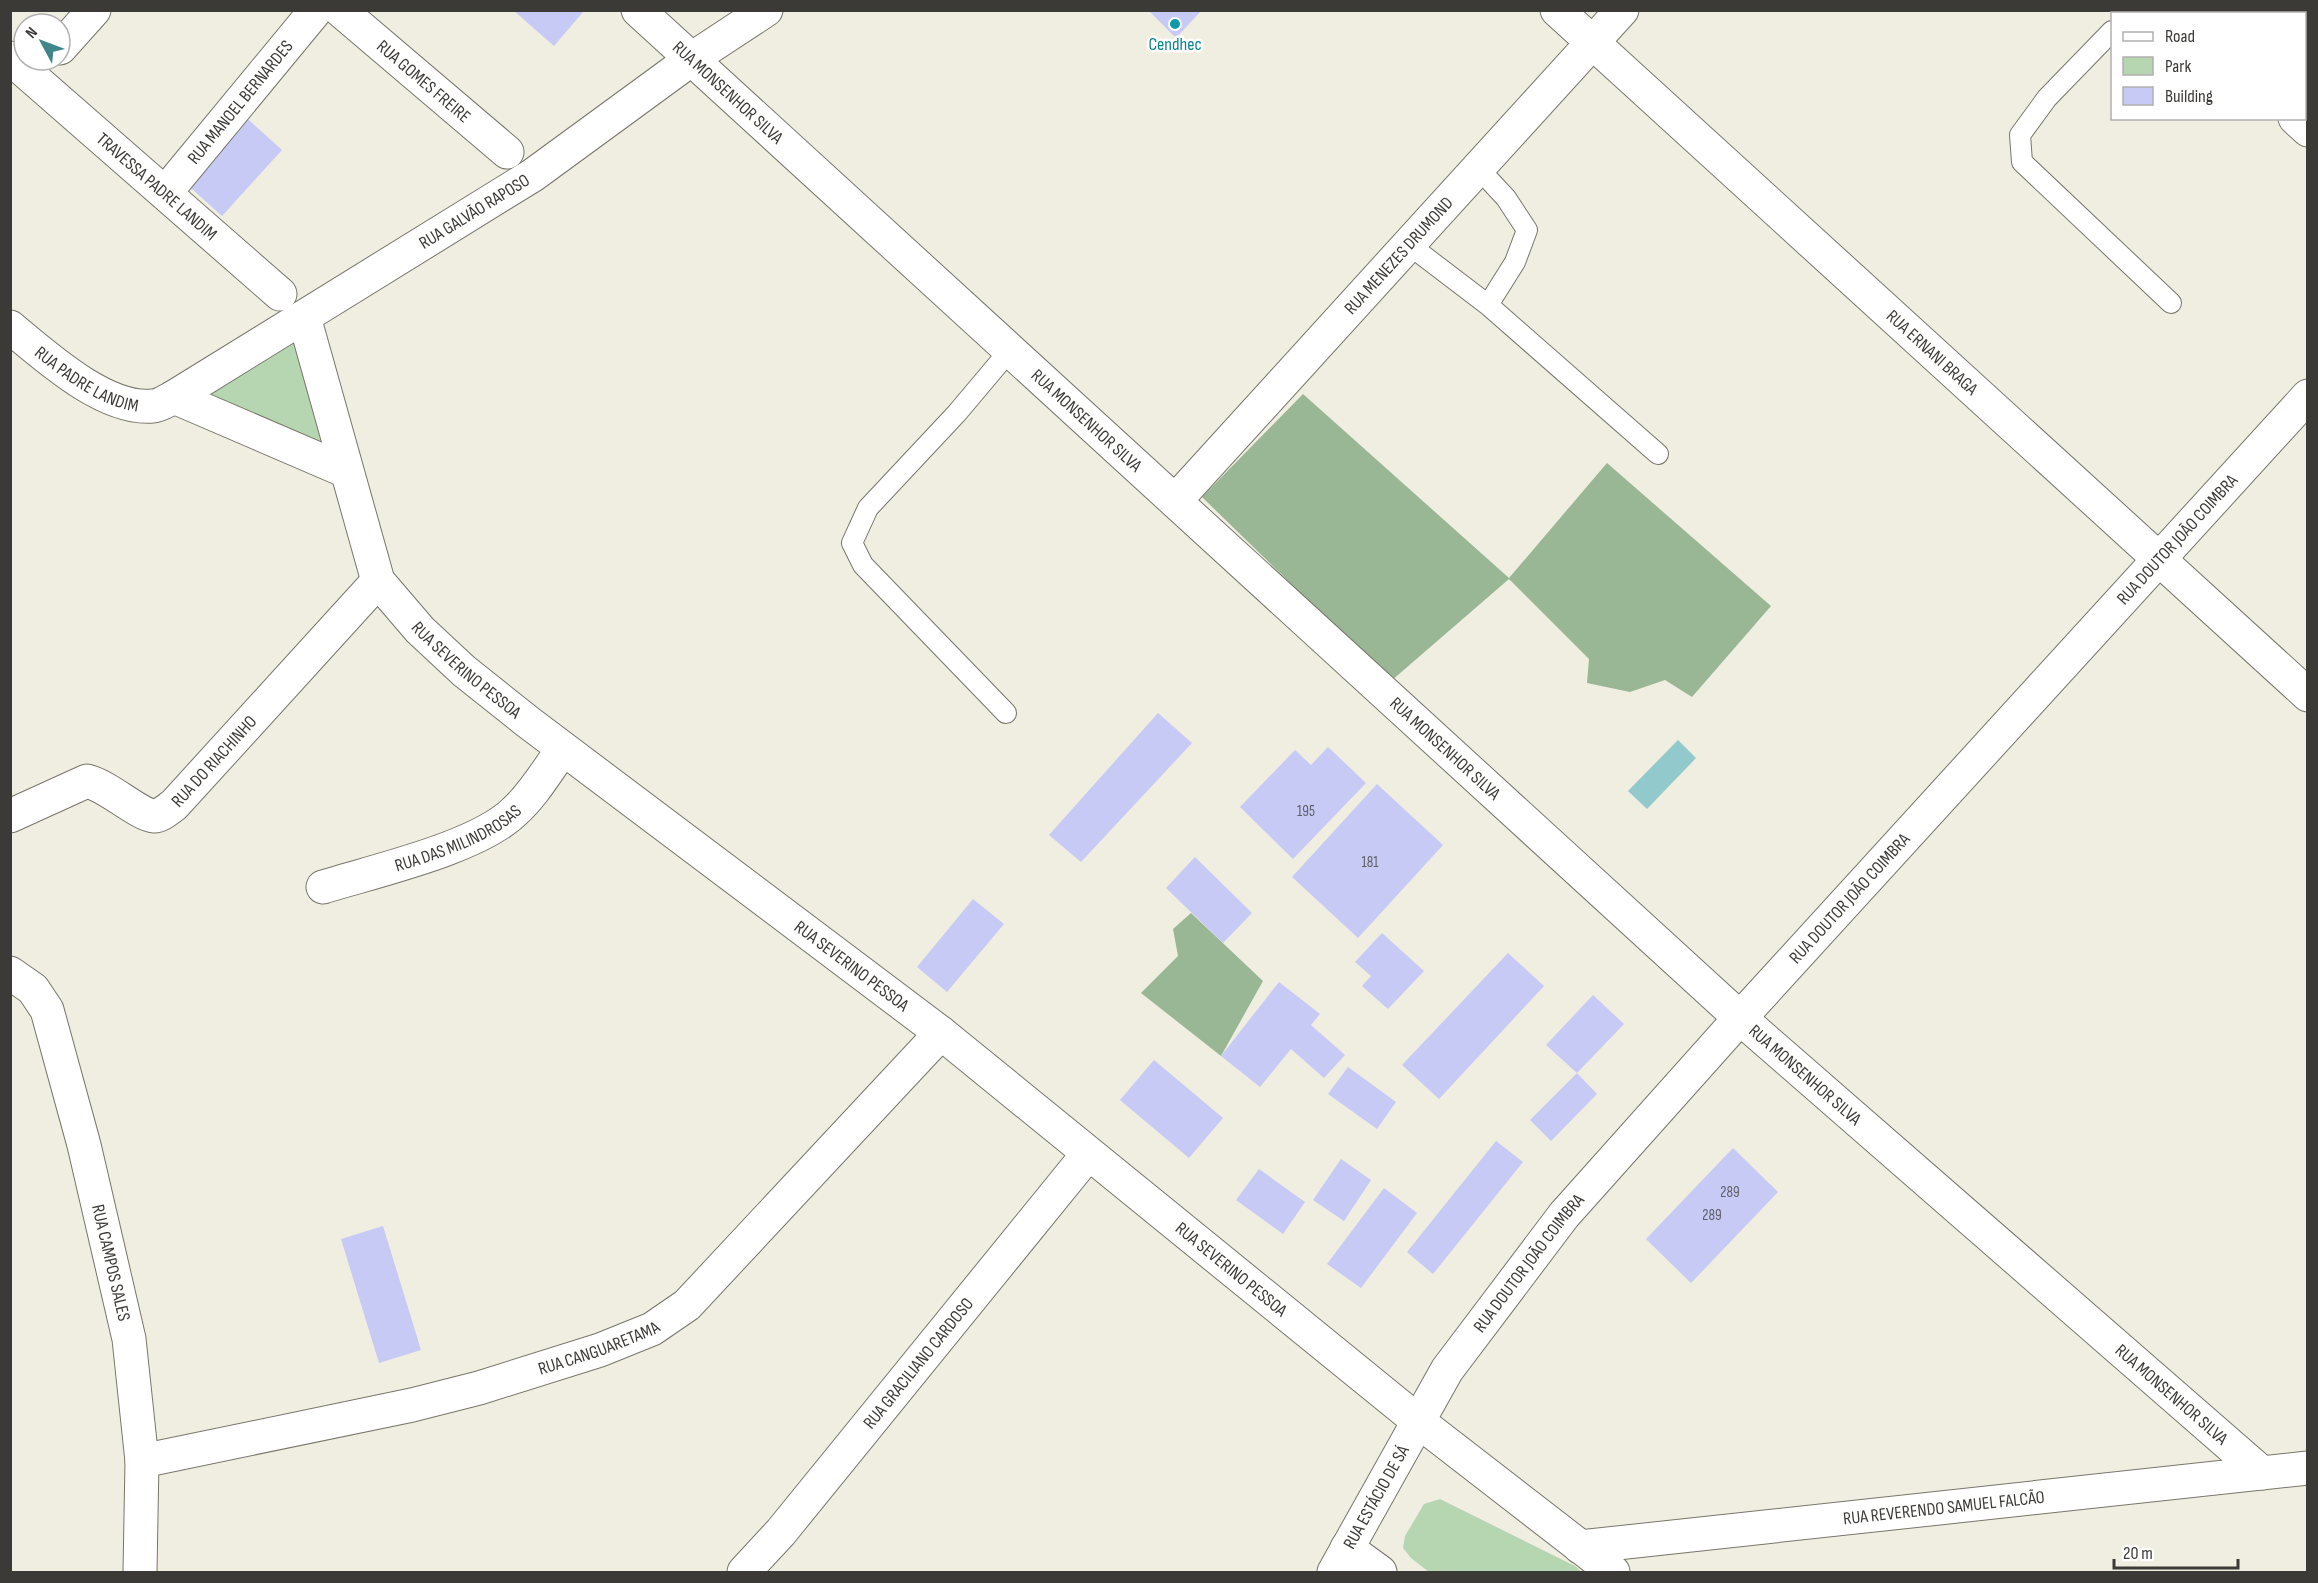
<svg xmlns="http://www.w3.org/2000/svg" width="2318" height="1583" viewBox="0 0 2318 1583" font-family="'Sofia Sans Condensed',sans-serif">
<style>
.green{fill:#b6d5b1}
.forest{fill:#99b794}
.water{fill:#91c9cc}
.building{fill:#c6caf4}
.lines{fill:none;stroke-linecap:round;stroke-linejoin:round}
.service-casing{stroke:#78756a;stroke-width:22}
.minor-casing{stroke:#78756a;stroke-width:35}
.service{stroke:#fff;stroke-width:20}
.minor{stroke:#fff;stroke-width:33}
.culture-dot{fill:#0f9aa8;stroke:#fff;stroke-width:2}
.labels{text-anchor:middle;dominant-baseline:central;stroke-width:5;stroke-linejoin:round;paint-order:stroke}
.number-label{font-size:15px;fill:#5e5e66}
.culture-label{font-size:18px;fill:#0d838f;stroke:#fff}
.street-label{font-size:18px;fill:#3c3a36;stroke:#fff}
</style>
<rect width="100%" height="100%" fill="#f0ede1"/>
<path class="green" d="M297,333L327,453L201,392Z
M1440,1499L1575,1566L1582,1572H1429L1411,1558L1403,1548L1405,1536L1424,1504Z"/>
<path class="forest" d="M1303,394L1509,578L1607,463L1771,606L1692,697L1665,680L1630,692L1587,683L1589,659L1509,579L1391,681L1202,497Z
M1191,913L1263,981L1221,1056L1141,993L1178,956L1173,929Z"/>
<path class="water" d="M1678,740L1696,758L1647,809L1628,791Z"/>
<path class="building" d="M513,10H582L583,12L554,46Z
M1148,10H1202L1176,38Z
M241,113L282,150L222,216L181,179Z
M1158,713L1192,743L1081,862L1049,835Z
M1328,747L1366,783L1293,859L1240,807L1295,750L1311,765Z
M1377,784L1443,845L1358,938L1292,877Z
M1195,857L1252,913L1223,943L1166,888Z
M973,899L1004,924L947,992L917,967Z
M1382,933L1424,971L1388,1009L1362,986L1371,976L1355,962Z
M1508,953L1544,986L1439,1099L1402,1065Z
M1279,982L1320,1014L1311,1025L1345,1055L1324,1078L1291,1049L1260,1087L1221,1056Z
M1593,995L1624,1024L1577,1073L1546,1045Z
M1154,1060L1223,1118L1189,1158L1120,1100Z
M1348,1067L1396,1102L1377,1129L1328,1094Z
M1577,1073L1597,1094L1551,1141L1530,1120Z
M1496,1141L1523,1162L1433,1274L1407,1252Z
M1733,1148L1778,1192L1691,1283L1646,1239Z
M1341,1159L1371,1180L1344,1221L1313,1200Z
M1259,1169L1305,1202L1283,1234L1236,1200Z
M1384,1188L1417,1213L1361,1288L1327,1264Z
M383,1226L421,1350L379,1363L341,1239Z"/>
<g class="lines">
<defs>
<path id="service" d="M2129,14L2132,10
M2112,31L2047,98L2020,135L2022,162L2171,303
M1478,168L1506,198L1527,230L1515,262L1488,305
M1408,244L1488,305L1658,454
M1006,713L863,565L852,543L868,508L957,413L1010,350"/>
<g id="minor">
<path id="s1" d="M340,10L507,152"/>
<path id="s2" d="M638,10L1740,1018L2262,1473"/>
<path id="s3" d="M1557,10L2308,695"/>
<path d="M2174,10L2177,14"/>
<path d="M60,48L94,10"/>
<path id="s4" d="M10,58L280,294"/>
<path d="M2295,118L2308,130"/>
<path id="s5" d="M165,193L316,10"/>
<path id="s6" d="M304,317L378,581L420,630L464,671L528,722L941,1033L1418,1421L1613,1572"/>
<path id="s7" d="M10,327C45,356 105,411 153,406C159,406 168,400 174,397L533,175L693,58L766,10"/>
<path d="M174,397L346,471"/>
<path id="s8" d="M1175,501L1622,10"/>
<path id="s9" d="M10,816L87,781C108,786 139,815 154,816C161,816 168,809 174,805L378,581"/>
<path id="s10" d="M323,887C374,871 478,848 515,811C534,794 548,769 563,749"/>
<path id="s11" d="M10,973L33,989L47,1010L84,1145L129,1339L142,1461L140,1572"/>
<path id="s12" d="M142,1461L412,1405L479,1388L600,1350L652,1329L687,1305L941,1033"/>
<path id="s13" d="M1580,1547L2308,1468"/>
<path d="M1347,1548L1380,1572"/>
<path id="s14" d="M744,1572L781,1532L1088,1154"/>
<path id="s15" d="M1334,1572L1447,1370L1564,1215L1740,1018L2308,396"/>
</g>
</defs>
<use href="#service" class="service-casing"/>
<use href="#minor" class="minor-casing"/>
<use href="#service" class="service"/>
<use href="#minor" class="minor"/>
</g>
<circle class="culture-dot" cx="1175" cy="24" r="6"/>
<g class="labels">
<g class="number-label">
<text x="1306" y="811">195</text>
<text x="1370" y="862">181</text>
<text x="1730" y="1192">289</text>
<text x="1712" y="1215">289</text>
</g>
<g class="culture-label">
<text x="1175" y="44">Cendhec</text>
</g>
<g class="street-label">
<text stroke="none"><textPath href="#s1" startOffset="110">RUA GOMES FREIRE</textPath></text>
<text stroke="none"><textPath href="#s2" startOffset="122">RUA MONSENHOR SILVA</textPath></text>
<text stroke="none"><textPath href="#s5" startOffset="118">RUA MANOEL BERNARDES</textPath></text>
<text stroke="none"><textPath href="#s4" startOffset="195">TRAVESSA PADRE LANDIM</textPath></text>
<text stroke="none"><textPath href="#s7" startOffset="543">RUA GALVÃO RAPOSO</textPath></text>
<text stroke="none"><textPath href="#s8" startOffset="332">RUA MENEZES DRUMOND</textPath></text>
<text stroke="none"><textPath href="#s3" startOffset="508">RUA ERNANI BRAGA</textPath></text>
<text stroke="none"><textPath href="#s7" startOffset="94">RUA PADRE LANDIM</textPath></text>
<text stroke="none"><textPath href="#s2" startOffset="608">RUA MONSENHOR SILVA</textPath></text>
<text stroke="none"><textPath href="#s15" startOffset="1338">RUA DOUTOR JOÃO COIMBRA</textPath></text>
<text stroke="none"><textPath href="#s6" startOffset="400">RUA SEVERINO PESSOA</textPath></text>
<text stroke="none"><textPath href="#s2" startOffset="1094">RUA MONSENHOR SILVA</textPath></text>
<text stroke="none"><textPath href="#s9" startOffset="243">RUA DO RIACHINHO</textPath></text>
<text stroke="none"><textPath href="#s10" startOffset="144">RUA DAS MILINDROSAS</textPath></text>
<text stroke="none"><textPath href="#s15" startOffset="852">RUA DOUTOR JOÃO COIMBRA</textPath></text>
<text stroke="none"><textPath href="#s6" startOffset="886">RUA SEVERINO PESSOA</textPath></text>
<text stroke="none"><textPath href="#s2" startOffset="1580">RUA MONSENHOR SILVA</textPath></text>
<text stroke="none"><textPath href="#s11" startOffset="314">RUA CAMPOS SALES</textPath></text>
<text stroke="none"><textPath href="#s15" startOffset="366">RUA DOUTOR JOÃO COIMBRA</textPath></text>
<text stroke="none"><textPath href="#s6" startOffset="1372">RUA SEVERINO PESSOA</textPath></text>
<text stroke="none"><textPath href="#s12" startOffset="471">RUA CANGUARETAMA</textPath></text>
<text stroke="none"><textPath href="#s14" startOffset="272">RUA GRACILIANO CARDOSO</textPath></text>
<text stroke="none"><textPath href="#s2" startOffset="2066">RUA MONSENHOR SILVA</textPath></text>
<text stroke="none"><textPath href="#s15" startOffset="86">RUA ESTÁCIO DE SÁ</textPath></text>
<text stroke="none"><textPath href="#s13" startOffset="366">RUA REVERENDO SAMUEL FALCÃO</textPath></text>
</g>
</g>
<rect width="2318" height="1583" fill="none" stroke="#3c3a36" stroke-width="24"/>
<rect x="2111" y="12" width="195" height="108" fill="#ffffff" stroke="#b1b0af" stroke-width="1.5"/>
<rect x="2123" y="32" width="30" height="9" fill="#ffffff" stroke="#b1b0af" stroke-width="1.5"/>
<text x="2165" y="42" font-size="18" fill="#3c3a36">Road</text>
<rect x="2123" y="57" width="30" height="18" fill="#b6d5b1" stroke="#b1b0af" stroke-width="1.5"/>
<text x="2165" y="72" font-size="18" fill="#3c3a36">Park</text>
<rect x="2123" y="87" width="30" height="18" fill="#c6caf4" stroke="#b1b0af" stroke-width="1.5"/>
<text x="2165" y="102" font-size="18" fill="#3c3a36">Building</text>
<g transform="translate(42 42) rotate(311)"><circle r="28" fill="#ffffff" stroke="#b1b0af" stroke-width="1.5"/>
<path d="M0-4.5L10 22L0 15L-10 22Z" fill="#3e868a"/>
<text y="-9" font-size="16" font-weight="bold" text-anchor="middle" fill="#3c3a36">N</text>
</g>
<path d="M2114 1559v9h124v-9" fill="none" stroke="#3c3a36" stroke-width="3"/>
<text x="2123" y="1559" font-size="18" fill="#3c3a36" stroke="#ffffff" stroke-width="4.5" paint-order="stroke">20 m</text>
</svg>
